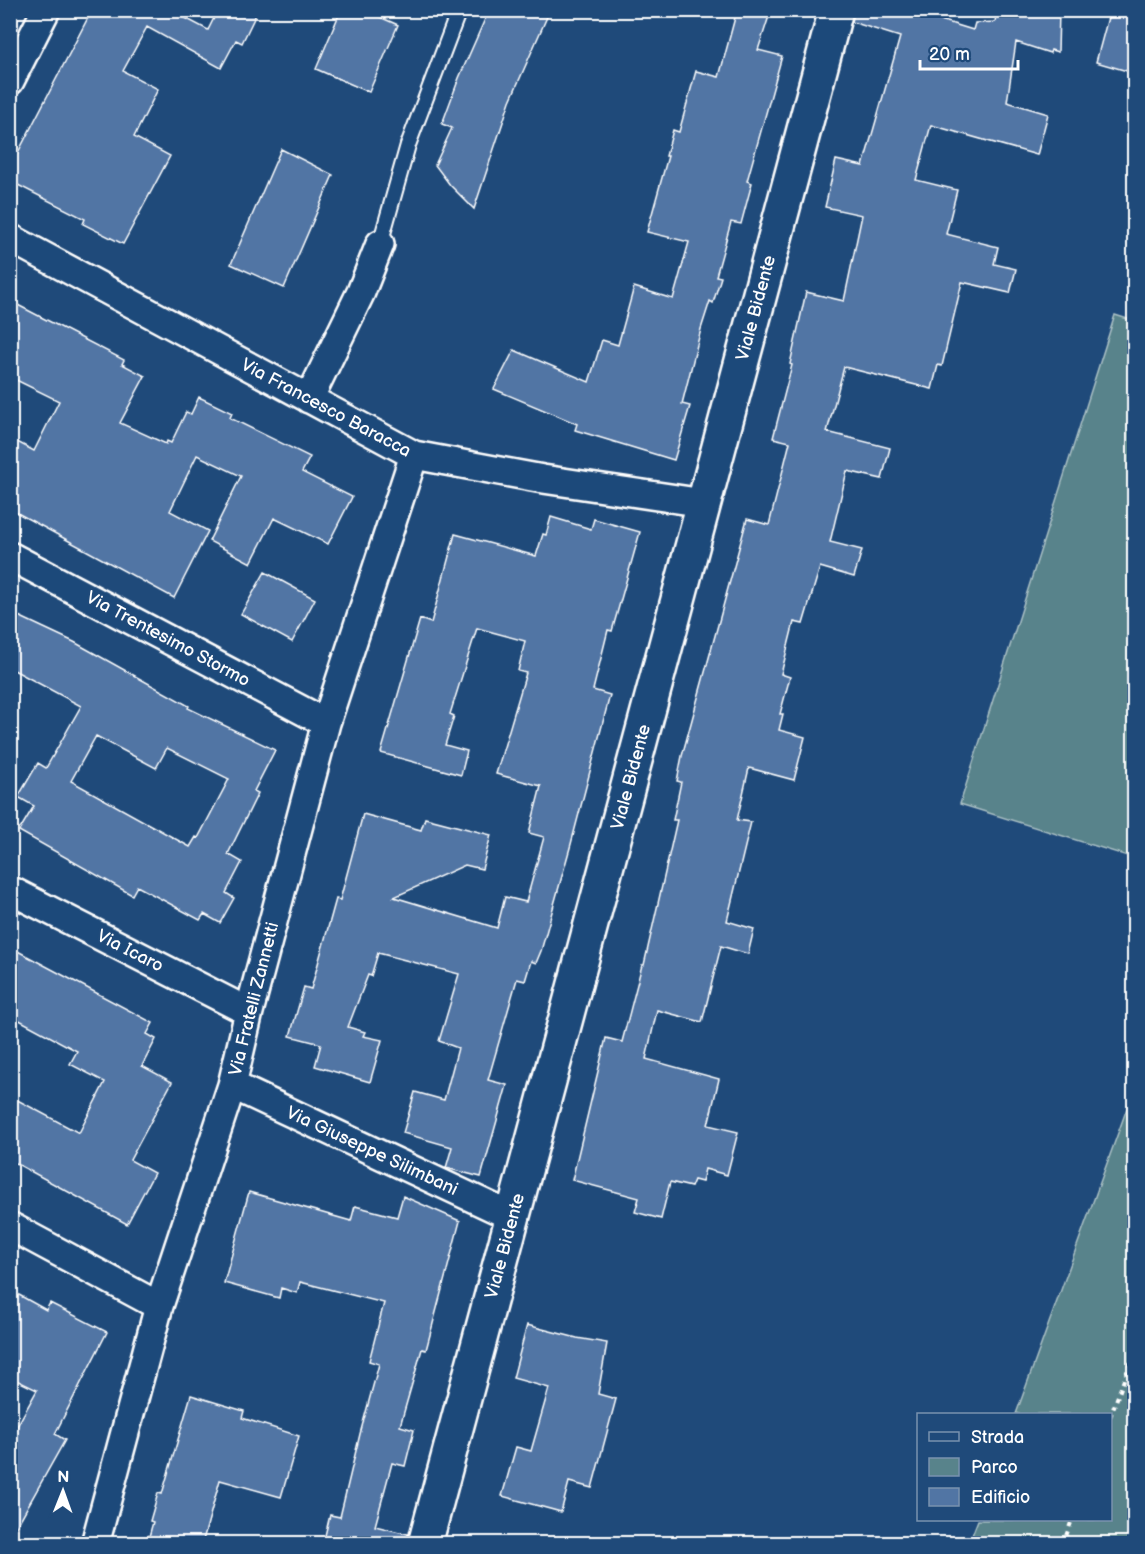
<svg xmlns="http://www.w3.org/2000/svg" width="1145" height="1554" viewBox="0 0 1145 1554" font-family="'Balsamiq Sans',sans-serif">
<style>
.green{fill:#58838b;stroke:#acc1c5;stroke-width:1.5}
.building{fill:#5175a4;stroke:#fff;stroke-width:1.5;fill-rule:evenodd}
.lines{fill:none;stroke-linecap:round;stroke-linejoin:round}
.service-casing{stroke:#fff;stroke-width:18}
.minor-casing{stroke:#fff;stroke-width:32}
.tertiary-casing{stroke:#fff;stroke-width:38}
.path{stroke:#fff;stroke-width:4;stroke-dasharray:4.5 4.5;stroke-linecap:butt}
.service{stroke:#1f4a7a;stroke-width:14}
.minor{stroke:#1f4a7a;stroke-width:27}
.tertiary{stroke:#1f4a7a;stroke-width:33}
.labels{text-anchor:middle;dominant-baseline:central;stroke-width:4.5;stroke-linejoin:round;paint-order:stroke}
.street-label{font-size:18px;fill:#fff;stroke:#1f4a7a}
</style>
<rect width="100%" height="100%" fill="#1f4a7a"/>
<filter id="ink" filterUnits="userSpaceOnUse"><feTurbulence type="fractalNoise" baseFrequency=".0167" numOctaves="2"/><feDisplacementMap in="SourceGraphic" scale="12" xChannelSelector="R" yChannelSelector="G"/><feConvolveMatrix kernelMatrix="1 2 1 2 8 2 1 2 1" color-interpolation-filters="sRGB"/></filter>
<g filter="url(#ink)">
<path class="green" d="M1115,315L1134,321V858L960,804Z
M1134,1089V1543H969L978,1520H1110V1414H1016Z"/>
<path class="building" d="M92,10L172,11L208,30L218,10H258L242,43L236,40L221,68L147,27L123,71L158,89L134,137L170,156L123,244L83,224L85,219L10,181V168Z
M341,10H364L398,25L369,92L316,69Z
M489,10H550L510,101L474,209L450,185L435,165L452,128L442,124L459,78Z
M737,10H771L758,50L782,56L747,181L752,183L741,224L731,222L716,276L721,277L713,303L710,301L701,329L682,404L690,406L674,460L575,430L577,424L494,389L514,350L589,382L602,340L618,345L634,287L673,299L689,242L647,232L668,156H666L673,130L679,132L696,71L719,77Z
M854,10H908L973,30L975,23L995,22L997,10H1059L1058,52L1051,50L1050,53L1016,42L1007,102L1048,114L1037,155L931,125L916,180L957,190L946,234L998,247L994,264L1016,269L1010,293L962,282L942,366L938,365L932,389L844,367L827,432L890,448L882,479L847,471L830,542L862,550L854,577L820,567L803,624L794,622L781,674L790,677L780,714H783L779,730L805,737L794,780L749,768L737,820L751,822L727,921L754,929L748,954L721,946L702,1022L657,1010L646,1059L719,1079L708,1125L738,1132L727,1175L705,1169L702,1182L694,1180L691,1187L670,1182L661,1219L635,1212L639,1198L572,1180L606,1038L622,1042L642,965H644L677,820H673L681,782L677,781L682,756L747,519L769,525L790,442L773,438L792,365L790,364L806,292L844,301L862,215L825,207L836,160L863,166L900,37L852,22Z
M1110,10H1134V73L1096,62Z
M281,149L333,175L284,288L231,264Z
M10,301L124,360L122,364L145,376L120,423L166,444L167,441L171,443L186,412L191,414L199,397L232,413L230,418L310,457L302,472L352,497L328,544L274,518L251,563L209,541L241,476L197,455L170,511L208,531L174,598L10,509V438L34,451L59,401L10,377Z
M551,517L591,529L594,519L640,532L612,631L608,630L593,690L610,695L571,844L541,951L536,963L531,961L525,981L517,979L488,1080L507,1085L481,1177L446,1168L452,1147L403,1133L415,1092L444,1100L458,1048L439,1041L459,974L378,953L371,976L368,975L348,1027L365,1032L363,1036L382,1040L370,1082L315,1066L321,1044L290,1036L304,987L311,989L336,899L340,900L363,814L421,830L425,818L491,835L482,869L465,865L394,897L497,928L505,897L526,902L544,837L529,833L541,786L496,774L526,673L518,671L525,641L477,628L450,714L454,716L445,745L467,751L461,775L381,753L420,619L431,623L455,534L536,556L543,534L546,535Z
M265,572L315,599L292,642L241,614Z
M10,612L74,642L189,706L188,708L275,750L254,791L258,793L228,854L242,862L226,893L234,898L220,923L204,914L200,920L137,886L132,895L19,831L34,806L18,797L38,763L46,768L81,706L10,668ZM96,736L156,768L167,748L229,779L198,838L196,837L190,847L71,781Z
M10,947L153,1023L147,1034L156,1039L142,1066L172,1082L130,1160L154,1173L127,1224L10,1160V1096L79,1133L105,1082L70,1064L77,1051L10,1015Z
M249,1192L351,1221L355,1206L397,1217L403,1196L460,1221L426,1350L422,1349L400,1426L414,1430L405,1466L392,1463L375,1526L408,1534L407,1544H323L330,1515L340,1517L360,1434L379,1364L369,1361L384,1303L300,1282L297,1293L281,1288L279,1298L224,1283Z
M10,1290L46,1310L50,1303L107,1332L55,1434L65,1440L10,1538V1439L37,1390L10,1377Z
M527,1325L577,1338L607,1343L598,1394L616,1399L592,1488L569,1482L561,1512L502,1496L516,1447L531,1451L549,1388L513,1378Z
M191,1395L244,1411L242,1418L299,1436L281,1497L220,1480L202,1544H147L153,1522L150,1521L158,1493L162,1494Z"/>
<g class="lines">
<defs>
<path id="service" d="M380,244L408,145L459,10"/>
<path id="minor" d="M10,81L46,10
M10,238L414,455L543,479L704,503
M309,399L361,292L380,244
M10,556L326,723
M10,890L249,1012
M232,1085L513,1217
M10,1226L159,1306
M95,1544L159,1306L232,1085L249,1012L326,723L414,455"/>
<path id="tertiary" d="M425,1544L836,10"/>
</defs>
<use href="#service" class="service-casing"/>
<use href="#minor" class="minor-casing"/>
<use href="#tertiary" class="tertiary-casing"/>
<path class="path" d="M1110,1417L1134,1353
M1063,1544L1072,1520"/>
<use href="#service" class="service"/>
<use href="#minor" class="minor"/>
<use href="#tertiary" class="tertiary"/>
</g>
</g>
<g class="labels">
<g class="street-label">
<text transform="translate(756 308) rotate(-75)">Viale Bidente</text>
<text transform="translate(326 408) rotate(28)">Via Francesco Baracca</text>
<text transform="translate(168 639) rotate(28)">Via Trentesimo Stormo</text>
<text transform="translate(631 777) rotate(-75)">Viale Bidente</text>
<text transform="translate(130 951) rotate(27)">Via Icaro</text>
<text transform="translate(254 999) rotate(-76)">Via Fratelli Zannetti</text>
<text transform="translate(372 1151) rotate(25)">Via Giuseppe Silimbani</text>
<text transform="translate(505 1246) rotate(-75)">Viale Bidente</text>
</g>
</g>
<rect width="1145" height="1554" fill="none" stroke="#1f4a7a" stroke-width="36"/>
<rect x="18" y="18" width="1109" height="1518" fill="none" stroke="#fff" stroke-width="2" filter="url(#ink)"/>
<rect x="917" y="1413" width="195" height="108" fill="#1f4a7a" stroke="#7992af" stroke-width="1.5"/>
<rect x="929" y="1432" width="30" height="9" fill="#1f4a7a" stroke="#7992af" stroke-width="1.5"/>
<text x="971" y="1443" font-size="18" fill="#ffffff">Strada</text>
<rect x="929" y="1458" width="30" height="18" fill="#58838b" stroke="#7992af" stroke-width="1.5"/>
<text x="971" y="1473" font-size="18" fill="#ffffff">Parco</text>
<rect x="929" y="1488" width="30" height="18" fill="#5175a4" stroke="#7992af" stroke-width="1.5"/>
<text x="971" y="1503" font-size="18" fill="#ffffff">Edificio</text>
<g transform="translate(63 1491) rotate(1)" stroke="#1f4a7a" stroke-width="4.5" paint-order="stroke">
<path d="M0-4.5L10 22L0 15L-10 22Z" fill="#ffffff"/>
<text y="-9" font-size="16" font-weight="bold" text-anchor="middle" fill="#ffffff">N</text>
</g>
<path d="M920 60v9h98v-9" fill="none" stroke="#ffffff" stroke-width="3"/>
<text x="929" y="60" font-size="18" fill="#ffffff" stroke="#1f4a7a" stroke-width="4.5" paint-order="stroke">20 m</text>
</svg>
